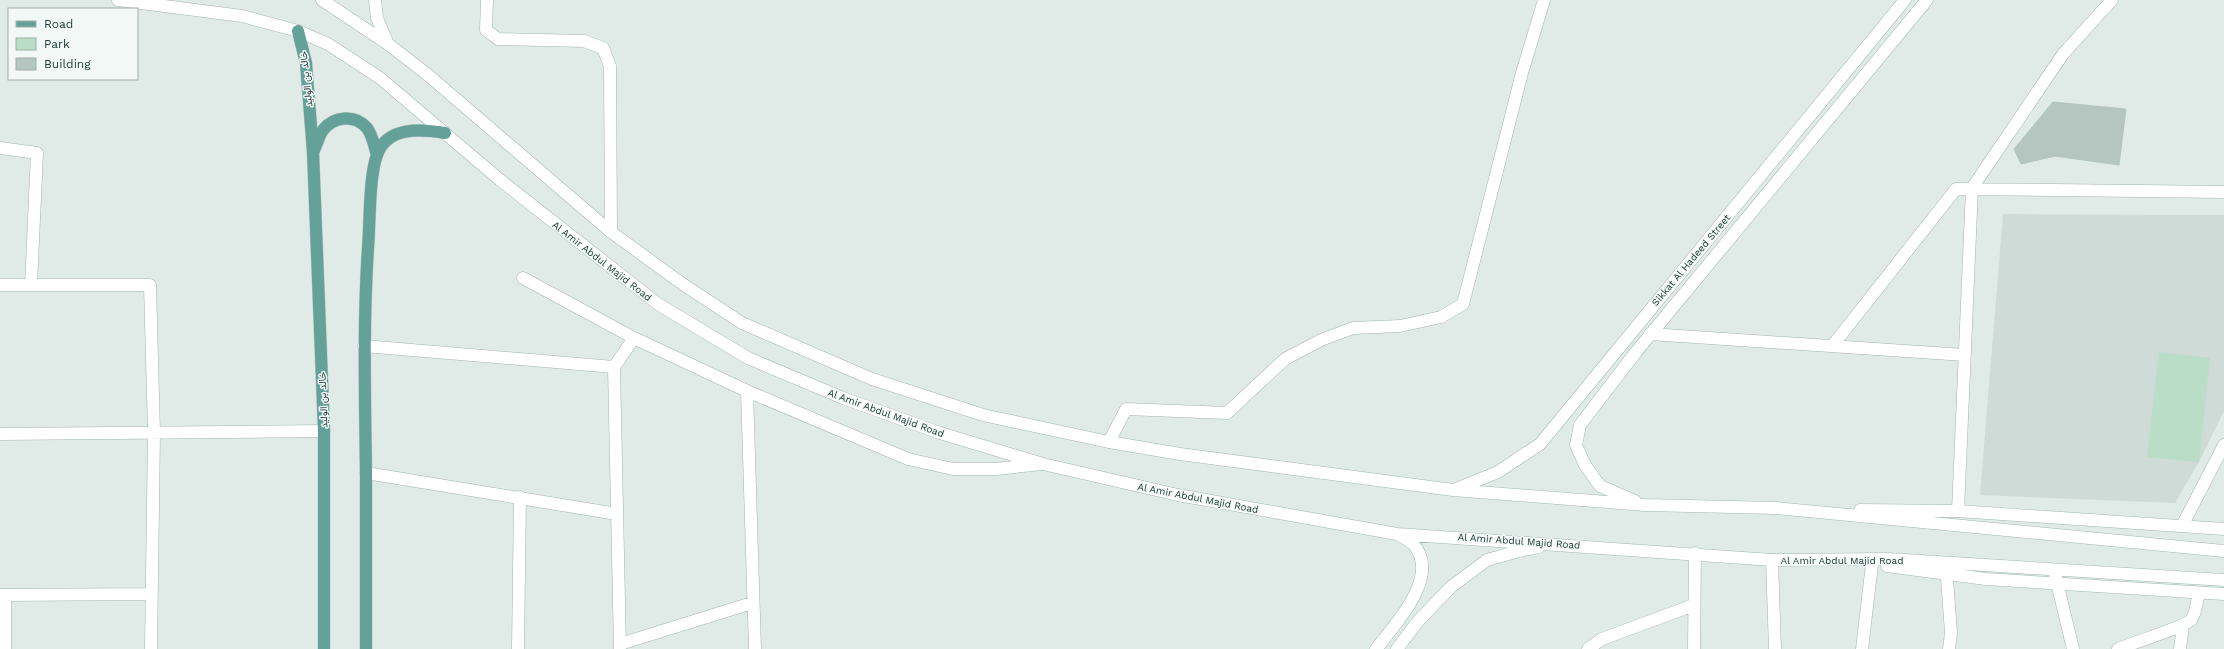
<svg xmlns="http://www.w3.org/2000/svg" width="2224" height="649" viewBox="0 0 2224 649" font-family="'Work Sans',Vazirmatn,sans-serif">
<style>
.built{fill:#cedbd7}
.green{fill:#b9ddc7}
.building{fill:#b5c6c1;stroke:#b3c5c0}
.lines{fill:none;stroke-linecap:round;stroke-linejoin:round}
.minor-casing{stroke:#a3b3b0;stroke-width:13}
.tertiary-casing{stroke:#a3b3b0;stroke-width:13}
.secondary-casing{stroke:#9fb7b1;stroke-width:13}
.primary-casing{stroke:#c1c8c7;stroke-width:13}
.minor{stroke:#fff;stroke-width:12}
.tertiary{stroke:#fff;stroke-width:12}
.secondary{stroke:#fff;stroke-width:12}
.primary{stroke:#64a299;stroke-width:12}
.labels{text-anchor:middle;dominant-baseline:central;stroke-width:3;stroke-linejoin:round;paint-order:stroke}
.street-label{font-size:10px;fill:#213c38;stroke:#f1f8f5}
</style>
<rect width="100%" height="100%" fill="#e0ebe8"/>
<path class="built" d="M2003,214L2224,215V411L2199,462L2175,503L1980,495Z"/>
<path class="green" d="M2159,352L2210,358L2199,462L2147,457Z"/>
<path class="building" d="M2053,102L2126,109L2119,165L2055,156L2021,164L2014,149Z"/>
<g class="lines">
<defs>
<path id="minor" d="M487,0L486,30L498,39L584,41L603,48L610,66L611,232
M0,148L37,153L31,285
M523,278L634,338
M0,285H150L154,433L151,649
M1650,334L1965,355
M1833,345L1956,189L2224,192
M364,346L614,367
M0,434L324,431
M1109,442L1126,409L1227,413L1285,359L1321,340L1353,328L1400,326L1441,317L1463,304L1522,73L1544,0
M366,473L617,514
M1958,511L1972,188L2063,54L2112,0
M2182,526L2224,445
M1772,560L1775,649
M1946,564L1951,633L1949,649
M2054,570L2073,649
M0,595L151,594
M5,595V649
M620,644L752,603
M518,649L520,497
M620,649L614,367L634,338L747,391
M755,649L747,391L908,459L953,469H996L1042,464
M1588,649L1602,639L1694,605
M1694,649L1695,553
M1862,649L1872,564
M2118,649C2132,643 2184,627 2191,620C2196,614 2197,600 2199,593
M2180,649L2183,626"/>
<path id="tertiary" d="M118,0L242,16L298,31"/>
<path id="secondary" d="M322,0L388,44L428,75L611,232L684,285L742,323L872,379L983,415L1109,442L1180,454L1453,490L1645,505L1776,508L2224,551
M375,0L377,18L388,44
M298,31L328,44L380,78L500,180L658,304L748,358L843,398L940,433L1043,464L1178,495L1397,534L1772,560L1888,559L2224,580
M1456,489L1498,472L1540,444L1905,0
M1635,501L1600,486L1585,465L1576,445L1580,425L1636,352L1927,0
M1860,510L1958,511L2224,529
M1887,566L1986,579L2224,594
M1376,649C1395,625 1442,575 1413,544C1409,540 1404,538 1399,535
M1397,649L1419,620L1451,587L1487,560L1519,551L1539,547"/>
<path id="primary" d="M298,31L306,63L313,152L324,431V649
M314,150C317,144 319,136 323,130C334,116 355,114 367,128C373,136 374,146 377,155
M366,649C366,591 366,532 366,474C365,398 363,323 368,248C370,224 369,176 377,155C387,126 421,129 445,133"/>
</defs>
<use href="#minor" class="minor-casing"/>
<use href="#tertiary" class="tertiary-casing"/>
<use href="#secondary" class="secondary-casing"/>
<use href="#primary" class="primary-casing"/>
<use href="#minor" class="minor"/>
<use href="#tertiary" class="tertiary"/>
<use href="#secondary" class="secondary"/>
<use href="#primary" class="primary"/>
</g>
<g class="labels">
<g class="street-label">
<text transform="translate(306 79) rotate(-96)">خالد بن الوليد</text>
<text transform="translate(1691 260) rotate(-50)">Sikkat Al Hadeed Street</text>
<text transform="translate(602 261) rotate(38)">Al Amir Abdul Majid Road</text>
<text transform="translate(323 400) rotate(-92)">خالد بن الوليد</text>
<text transform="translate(886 413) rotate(20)">Al Amir Abdul Majid Road</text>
<text transform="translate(1198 498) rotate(11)">Al Amir Abdul Majid Road</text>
<text transform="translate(1519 541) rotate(4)">Al Amir Abdul Majid Road</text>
<text x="1842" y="560">Al Amir Abdul Majid Road</text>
</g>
</g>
<rect x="8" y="8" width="130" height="72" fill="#f1f8f5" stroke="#9eada9"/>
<rect x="16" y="21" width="20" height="6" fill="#64a299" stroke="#9eada9"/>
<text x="44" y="28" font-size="12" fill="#213c38">Road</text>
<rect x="16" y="38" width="20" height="12" fill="#b9ddc7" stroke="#9eada9"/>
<text x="44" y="48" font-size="12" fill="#213c38">Park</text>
<rect x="16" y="58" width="20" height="12" fill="#b5c6c1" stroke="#9eada9"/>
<text x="44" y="68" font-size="12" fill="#213c38">Building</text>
</svg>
